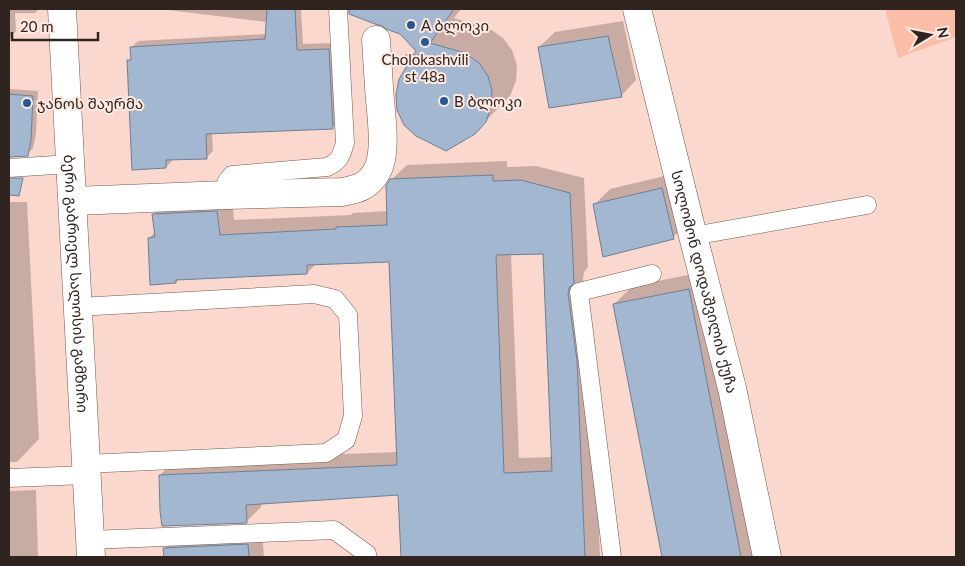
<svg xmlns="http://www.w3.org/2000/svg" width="965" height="566" viewBox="0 0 965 566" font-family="Lato,'Noto Sans Georgian',sans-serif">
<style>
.green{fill:#fbbca8}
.shadow{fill:#0003;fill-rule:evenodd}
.building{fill:#a3b8d0;stroke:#6c7f96;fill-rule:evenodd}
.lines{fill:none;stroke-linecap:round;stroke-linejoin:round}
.lane-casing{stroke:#75574e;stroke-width:19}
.street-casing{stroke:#75574e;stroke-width:29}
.secondary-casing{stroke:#75574e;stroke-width:29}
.path{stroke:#a88e86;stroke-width:3;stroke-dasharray:4 2.5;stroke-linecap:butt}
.lane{stroke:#fff;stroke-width:18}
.street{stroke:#fff;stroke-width:28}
.secondary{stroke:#fff;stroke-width:28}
.poi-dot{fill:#245991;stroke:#fee9e2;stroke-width:2}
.labels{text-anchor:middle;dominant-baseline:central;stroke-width:4;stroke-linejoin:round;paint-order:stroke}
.poi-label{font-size:15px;fill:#302420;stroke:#fee9e2;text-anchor:start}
.street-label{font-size:15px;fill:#302420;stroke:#fee9e2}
</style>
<rect width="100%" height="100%" fill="#fbd8cd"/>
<path class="green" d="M885,9H956V37L898,58Z"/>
<path class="shadow" d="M9,9H39L35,13H15L16,31L9,38Z
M160,9H301L303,44L335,43L338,122L332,128L212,133L213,151L207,157L172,159V161L166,167L128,61L132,57V47L138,41L267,34V22Z
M368,9H461L454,18L490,29L503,38L512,50L517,65L516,81L510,96L474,133L417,51L401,33L373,17Z
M623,21L636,80L621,96L539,47L555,32Z
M9,89L38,91L36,134L33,148L27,154H9Z
M507,161V167L536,166L584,178L588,267L584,272L583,278L591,345L600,557H402L399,493L261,503V507L246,522L160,475L175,460L398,452L390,260L317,263L307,273L179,279L176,282L149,238L156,231L154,214L169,199L232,197L234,220L351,215L353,213L388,211L391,180L407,165ZM545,252L552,457L519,458L511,254Z
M677,173L689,222L673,237L594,205L610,189Z
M9,202H27L39,439L17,462H9Z
M707,271L763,557H664L614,304L633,286Z
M36,490L38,557H9V491Z
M262,530L264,557H165V548L179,534Z"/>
<path class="building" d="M267,9H295L297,50L329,49L333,129L206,134L207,159L166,160V168L132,170L127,60H131L130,47L265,39Z
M349,9H454L430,43L465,53L479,63L488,76L492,91L491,107L486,122L475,134L446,151L416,136L404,125L397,110L396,94L399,79L416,51L400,34L386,29L382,26L375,24L349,14Z
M608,36L622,97L549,108L538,47Z
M9,94L33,96L31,140L28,156L9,157Z
M493,175V181L521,180L570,193L574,283L569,288L568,293L577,361L585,557H401L398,495L246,505L247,523L162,526L160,511L159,475L397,465L389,262L307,265V274L176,280V283L150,285L148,238L155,237L152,214L217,211L220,235L336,229V227L387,225L386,186L390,179ZM543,254L552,471L504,473L496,255Z
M9,178H23L19,196L9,195Z
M662,188L674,239L603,257L593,204Z
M689,289L741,557H662L613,304Z
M248,544L249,557H164L163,548Z"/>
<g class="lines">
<defs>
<path id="lane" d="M9,168L70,164
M226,195L227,181L232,175L327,167C340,161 341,156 345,143L338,9
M693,236L867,205
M77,307L314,294L335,299L348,315L353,416L346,440L326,453L85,464
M9,478L86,475
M90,540L334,530L367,554V557
M612,557L579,292L652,274"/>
<g id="street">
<path id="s1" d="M637,9L693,236L732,388L767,557"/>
<path d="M73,201L226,195L342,192C358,189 368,187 377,171C388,152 380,109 379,87C378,71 377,56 376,40"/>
</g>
<g id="secondary">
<path id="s2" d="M62,9L91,557"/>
</g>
</defs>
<use href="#lane" class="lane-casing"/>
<use href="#street" class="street-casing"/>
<use href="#secondary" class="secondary-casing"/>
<path class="path" d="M405,56L419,55"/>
<use href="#lane" class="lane"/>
<use href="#street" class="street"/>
<use href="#secondary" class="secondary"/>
</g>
<g class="poi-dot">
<circle cx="411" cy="25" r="5"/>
<circle cx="425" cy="42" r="5"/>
<circle cx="444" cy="101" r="5"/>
<circle cx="27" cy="103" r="5"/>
</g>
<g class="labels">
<g class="poi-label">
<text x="421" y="25">A ბლოკი</text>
<text x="425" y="59" text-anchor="middle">Cholokashvili<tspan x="425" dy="17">st 48a</tspan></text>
<text x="454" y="101">B ბლოკი</text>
<text x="37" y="103">ჯანოს შაურმა</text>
</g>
<g class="street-label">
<text stroke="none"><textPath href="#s1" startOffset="281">სოლომონ დოდაშვილის ქუჩა</textPath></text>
<text stroke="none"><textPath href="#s2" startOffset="275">ბერი გაბრიელ სალოსის გამზირი</textPath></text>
</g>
</g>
<rect width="965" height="566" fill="none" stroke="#302420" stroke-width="20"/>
<g transform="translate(930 35) rotate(80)" stroke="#fee9e2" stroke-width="4" paint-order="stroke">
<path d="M0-4L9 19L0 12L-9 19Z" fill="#302420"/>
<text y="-8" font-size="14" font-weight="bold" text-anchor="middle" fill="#302420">N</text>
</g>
<path d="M12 32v8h86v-8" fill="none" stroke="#302420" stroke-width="2.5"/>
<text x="20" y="32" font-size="15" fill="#302420" stroke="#fee9e2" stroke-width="4" paint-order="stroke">20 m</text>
</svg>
